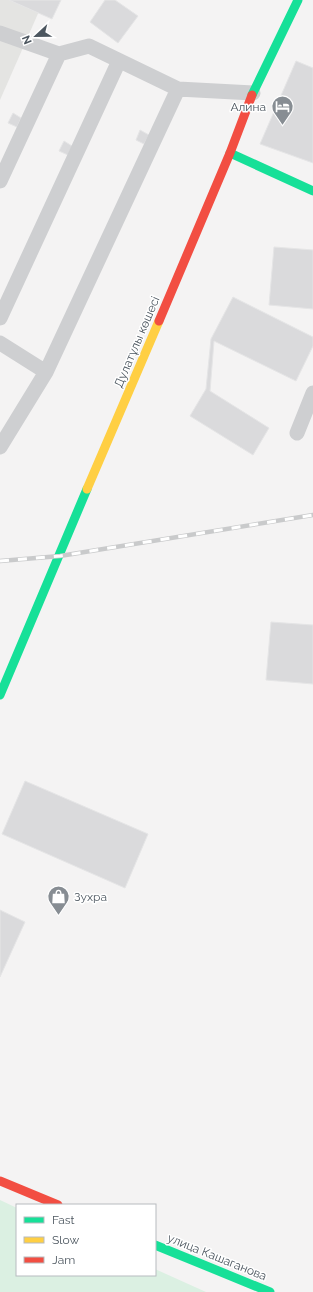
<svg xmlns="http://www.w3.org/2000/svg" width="313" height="1292" viewBox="0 0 313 1292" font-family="Raleway,sans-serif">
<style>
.commercial{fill:#e4e4e2}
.green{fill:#dbf0e2}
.building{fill:#dadadc;stroke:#e5e5e6}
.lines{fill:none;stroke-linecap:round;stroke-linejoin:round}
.lane{stroke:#cecfd1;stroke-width:15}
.fast{stroke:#16e098;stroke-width:9}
.slow{stroke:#ffcf43;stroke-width:9}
.jam{stroke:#f24e42;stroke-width:9}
.rail-casing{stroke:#c9cacb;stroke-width:4.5}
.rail{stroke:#fff;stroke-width:3;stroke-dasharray:9;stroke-linecap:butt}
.labels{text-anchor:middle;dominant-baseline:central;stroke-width:3;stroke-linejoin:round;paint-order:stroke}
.poi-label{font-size:12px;fill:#4c565f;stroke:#fff;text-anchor:end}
.street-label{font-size:12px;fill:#4c565f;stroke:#fff}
</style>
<rect width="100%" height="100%" fill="#f4f3f3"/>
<path class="commercial" d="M0,0H44L0,100Z"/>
<path class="green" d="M0,1200L17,1208V1275H155V1269L206,1292H0Z"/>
<path class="building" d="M9,0H61L52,19Z
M105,0H115L138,16L118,43L90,22Z
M296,61L313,68V163L260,144Z
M13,113L21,118L17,127L8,123Z
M140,130L149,135L144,144L136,140Z
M64,141L72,146L68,155L59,151Z
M274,247L313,250V309L269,305Z
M233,297L313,337V346L296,381L214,341L210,391L269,428L253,455L190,416L206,389L211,339Z
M271,622L313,625V684L266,680Z
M25,781L148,834L125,888L2,834Z
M0,910L25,922L0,977Z"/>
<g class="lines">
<path class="lane" d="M0,33L59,54L89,46L178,89L253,93
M0,181L59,54
M0,318L119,61
M0,343L46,372
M297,433L313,393
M0,447L46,372L178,89"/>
<path class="fast" d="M252,95L298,0
M230,153L313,191
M0,695L87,489
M155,1245L270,1292"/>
<path class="slow" d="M87,489L159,321"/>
<path class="jam" d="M159,321L230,153L252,95
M0,1181L58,1205"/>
<defs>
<path id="rail" d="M0,561L60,556L313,515"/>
</defs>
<use href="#rail" class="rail-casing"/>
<use href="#rail" class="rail"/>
</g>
<defs>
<symbol id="hotel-pin" viewBox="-11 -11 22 30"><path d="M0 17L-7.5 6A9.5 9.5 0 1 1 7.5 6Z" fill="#878d93" stroke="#fff"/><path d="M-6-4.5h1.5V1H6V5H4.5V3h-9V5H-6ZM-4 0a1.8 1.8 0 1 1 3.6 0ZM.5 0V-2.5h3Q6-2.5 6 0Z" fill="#fff"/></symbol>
<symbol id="shop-pin" viewBox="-11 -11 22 30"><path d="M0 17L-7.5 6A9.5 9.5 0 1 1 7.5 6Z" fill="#878d93" stroke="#fff"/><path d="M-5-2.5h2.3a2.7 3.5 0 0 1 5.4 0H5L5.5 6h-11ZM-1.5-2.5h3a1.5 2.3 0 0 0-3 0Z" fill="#fff"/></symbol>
</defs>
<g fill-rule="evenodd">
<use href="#hotel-pin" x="270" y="94" width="25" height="34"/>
<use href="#shop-pin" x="46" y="884" width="25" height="34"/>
</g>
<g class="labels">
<g class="poi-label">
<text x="266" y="107">Алина</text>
<text x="74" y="897" text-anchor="start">Зухра</text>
</g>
<g class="street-label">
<text transform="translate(137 342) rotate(-67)">Дулатұлы көшесі</text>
<text transform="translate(217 1257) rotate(22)">улица Кашаганова</text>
</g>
</g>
<rect x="16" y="1204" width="140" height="72" fill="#ffffff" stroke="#b7bbbf"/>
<rect x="24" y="1217" width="20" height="6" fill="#16e098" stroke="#b7bbbf"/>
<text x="52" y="1224" font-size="12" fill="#4c565f">Fast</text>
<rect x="24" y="1237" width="20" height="6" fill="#ffcf43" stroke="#b7bbbf"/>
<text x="52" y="1244" font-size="12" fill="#4c565f">Slow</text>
<rect x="24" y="1257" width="20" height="6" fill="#f24e42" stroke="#b7bbbf"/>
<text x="52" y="1264" font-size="12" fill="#4c565f">Jam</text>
<g transform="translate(36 36) rotate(248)" stroke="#ffffff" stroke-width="3" paint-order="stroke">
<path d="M0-3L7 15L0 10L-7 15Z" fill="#4c565f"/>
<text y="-6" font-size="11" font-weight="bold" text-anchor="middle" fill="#4c565f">N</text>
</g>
</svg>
